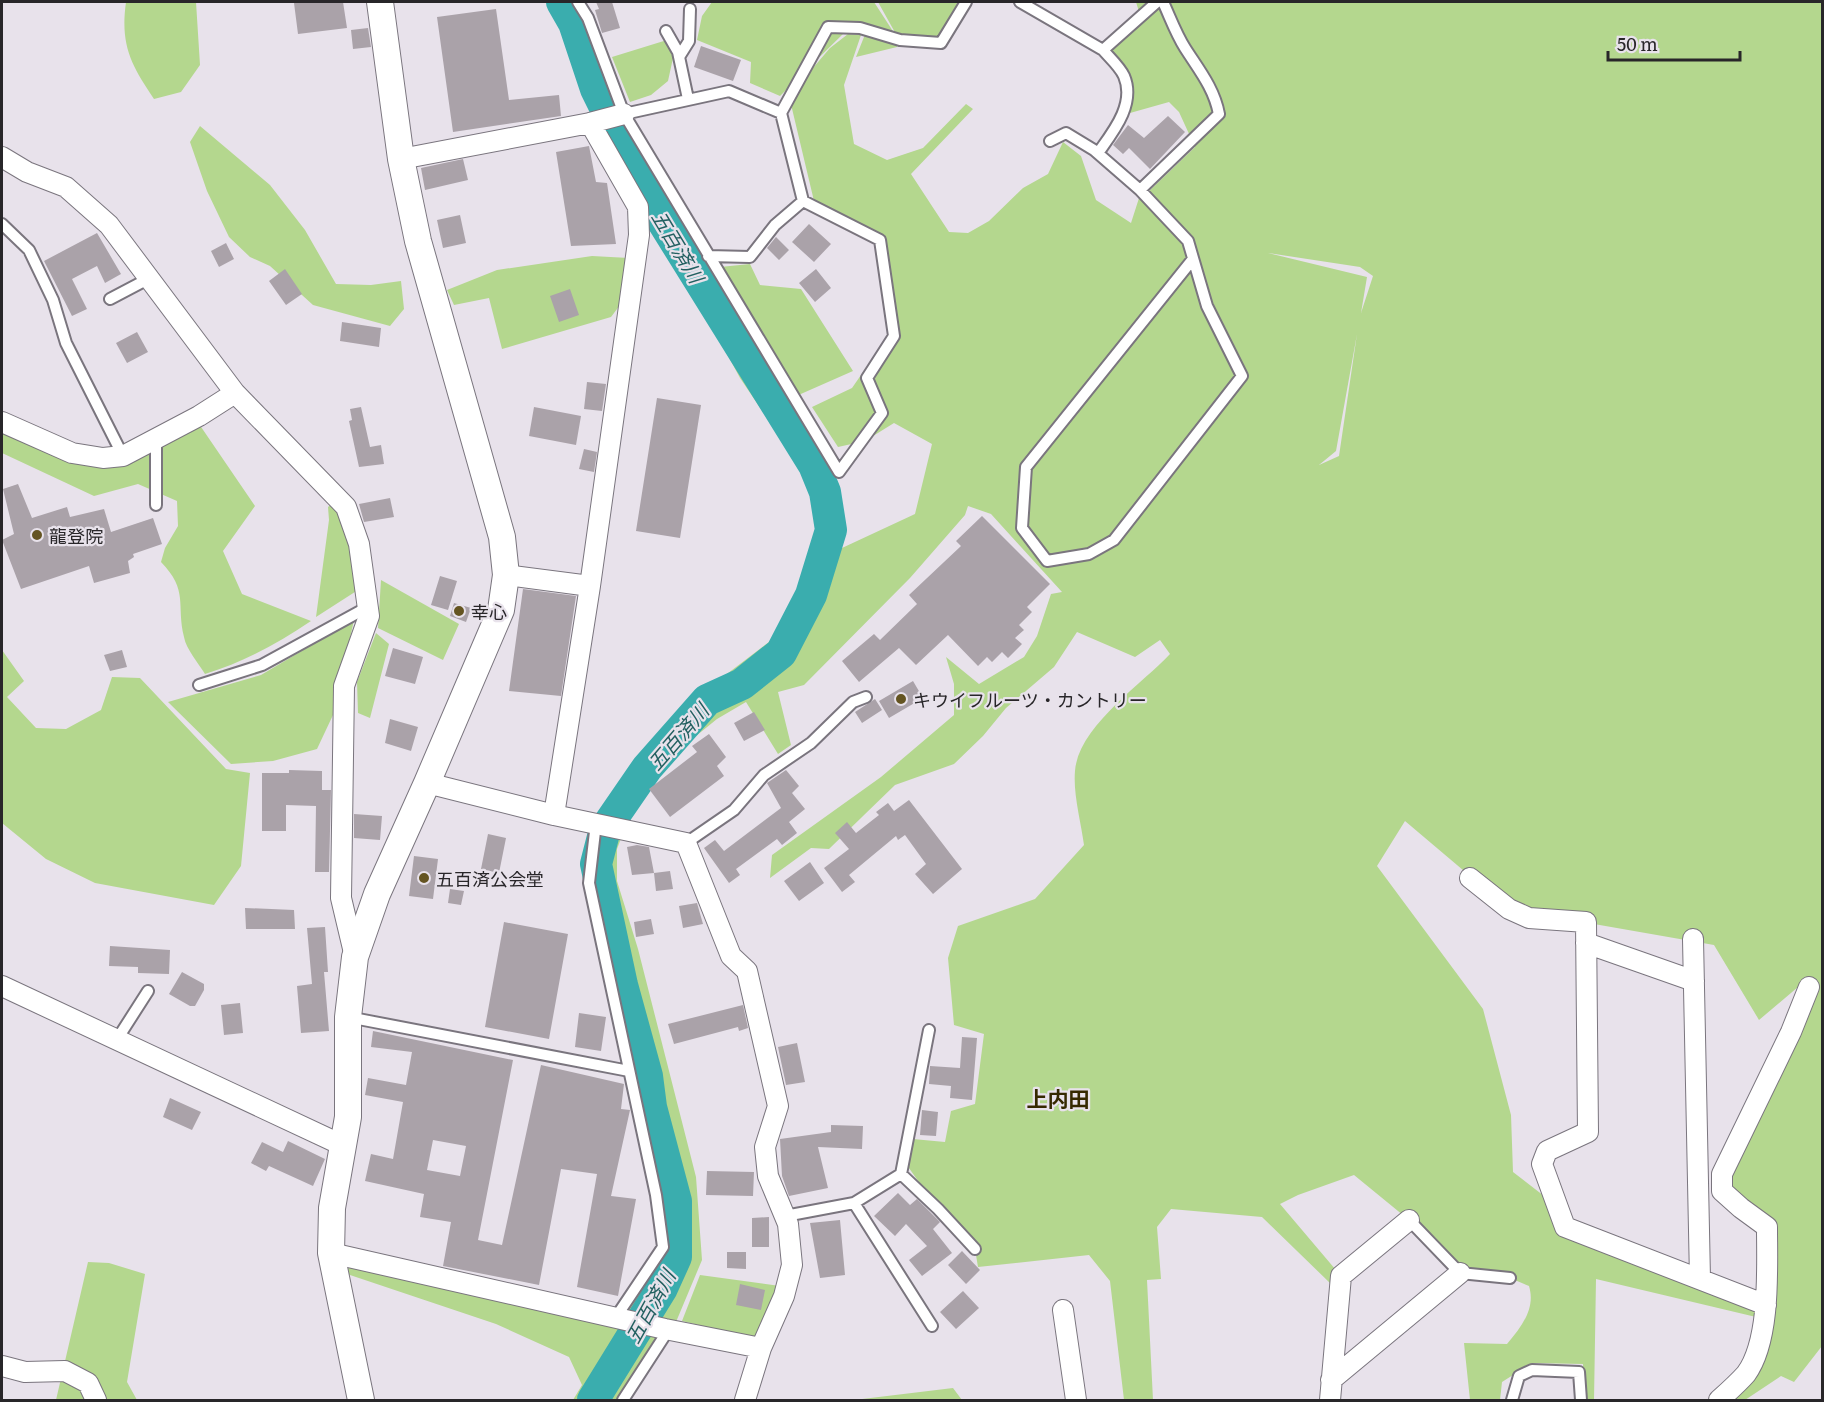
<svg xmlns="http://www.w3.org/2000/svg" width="1824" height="1402" viewBox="0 0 1824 1402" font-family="Literata,'Noto Sans JP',serif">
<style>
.green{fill:#b4d78e;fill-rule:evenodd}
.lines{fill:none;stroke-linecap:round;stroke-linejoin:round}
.river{stroke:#3aadae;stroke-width:32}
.building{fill:#aaa2a9;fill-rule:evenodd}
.service-casing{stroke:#7a757e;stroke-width:14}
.minor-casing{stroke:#7a757e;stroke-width:22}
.tertiary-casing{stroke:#7a757e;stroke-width:28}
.service{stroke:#fff;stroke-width:10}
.minor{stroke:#fff;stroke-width:20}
.tertiary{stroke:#fff;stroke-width:26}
.poi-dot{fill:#645421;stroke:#e8e2eb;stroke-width:2}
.labels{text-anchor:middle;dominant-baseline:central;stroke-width:4.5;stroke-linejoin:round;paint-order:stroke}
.poi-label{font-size:18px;fill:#282629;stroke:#e8e2eb;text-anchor:start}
.water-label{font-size:20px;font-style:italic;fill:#236061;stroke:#e8e2eb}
.quarter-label{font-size:21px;font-weight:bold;fill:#352900;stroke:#e8e2eb}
</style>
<rect width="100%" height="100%" fill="#e8e2eb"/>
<path class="green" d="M126,2H196L200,65L181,92L154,99C131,65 120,45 126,2Z
M551,2H578L604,76L720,267L750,264L760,285L801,289L853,371L794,397L774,363L830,469L842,548L915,514L932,444L894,423L865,441L838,447L812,407L852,388L888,336L880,240L814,201L789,96L830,48L848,34L861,35L844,85L854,144L887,160L923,148L966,104L973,109L911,174L949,232L968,233L989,221L1023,188L1048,174L1063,142L1081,156L1096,200L1131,223L1140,195L1146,194L1195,147L1179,112L1169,102L1130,113L1109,51L1140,15L1136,2H1822V1346L1794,1382L1781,1376L1745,1400H1728L1756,1377L1765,1357L1776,1226L1722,1191L1798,987L1759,1020L1714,945L1509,909L1405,821L1377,866L1483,1009L1511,1115L1513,1172L1557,1206L1565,1227L1755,1301L1756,1317L1596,1279L1594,1400H1584L1583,1364L1532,1363L1502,1382L1500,1400H1470L1464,1343L1507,1344C1521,1327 1536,1309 1529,1286L1510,1278L1462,1274L1409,1220L1354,1175L1298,1195L1280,1204L1341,1276L1331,1284L1262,1217L1171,1209L1157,1227L1161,1279L1147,1280L1153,1400H1124L1110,1281L1089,1255L978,1267L975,1249L938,1209L904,1161L913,1139L945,1142L951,1111L975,1104L984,1034L954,1025L948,958L958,926L1035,899L1084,845C1081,822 1073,794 1075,771C1078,727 1142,684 1170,654L1160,640L1135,657L1077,632L1054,667L1006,708L983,736L954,764L895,785L829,849L811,848L770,878L772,855L881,777L954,715V684L946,657L979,684L1024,657L1037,636L1051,594L1062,592L991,514L968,506L965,515L910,578L804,685L778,692L791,745L778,754L746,702L717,719L644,778L617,849V881L638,949L696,1177L702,1260L668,1341L625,1400H573L582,1385L569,1357L496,1324L347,1274L344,1260L616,1325L661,1260L663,1191L631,1064L592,874L596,836L606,807L620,785L686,705L782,632L806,585L821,520L803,471L740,378L606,129L564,25ZM1268,253L1360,267L1373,276L1361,313L1367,277ZM1357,334L1339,456L1319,465L1336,451ZM727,691L705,706L648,773L709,697Z
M712,2H874L898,39L897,47L856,57L866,32L844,33L780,96L750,83L751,62L697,40L702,16Z
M878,2H964L935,46L902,45Z
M667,40L673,58L668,81L651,95L630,102L612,57Z
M200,126L270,185L305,230L336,284L371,285L401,281L404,309L390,326L313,305L270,266L250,257L229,237L207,191L190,142Z
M592,256L629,258L620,305L611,317L502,349L489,298L454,305L447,290L497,270Z
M197,421L255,506L223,551L242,594L311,621C277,644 244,662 205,674C199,664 186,649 184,637C176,604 189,591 161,562L165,548L178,526L177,501L138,484L94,496L2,453V432L102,461Z
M334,502L345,525L358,590L316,617L329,520L328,507Z
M381,580L459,624L443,660L378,628Z
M354,620L333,715L317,749L273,761L231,764L168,702L261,675Z
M376,633L389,644L370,718L358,713L357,682Z
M2,650L24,681L7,697L36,728L66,729L101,710L112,677L140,678L226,769L250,773L241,866L214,905L95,883L46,859L2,823Z
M88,1262L109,1263L145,1274L127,1382L137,1400H56Z
M700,1275L780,1286L757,1339L682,1321Z
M953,1388L962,1400H854Z"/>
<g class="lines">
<path class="river" d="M562,2L574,23L596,89L655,209L814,465L825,492L831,530L811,595L781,653L742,684L707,700L647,768L605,829L596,864L622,985L647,1076L651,1107L676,1201V1257L662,1288L593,1400"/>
</g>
<path class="building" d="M304,2H343L347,28L298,34L294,3Z
M596,2H612L620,28L602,33L595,10L599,9Z
M496,9L509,100L559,95L561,116L453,132L437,17Z
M368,28L371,47L353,49L351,30Z
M701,46L741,60L733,81L694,67Z
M1168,116L1185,132L1150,169L1129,148L1123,154L1113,145L1128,125L1144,138Z
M589,146L596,182L607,183L616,244L571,246L556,152Z
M463,159L468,180L425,190L421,168Z
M460,215L466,243L443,248L437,220Z
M809,224L831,244L814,262L792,242Z
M97,233L121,274L105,283L97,266L72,279L87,309L72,316L44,261Z
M776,237L789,250L779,260L767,248Z
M226,243L234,259L219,267L211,251Z
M285,269L302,294L286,305L269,281Z
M816,269L831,288L815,302L799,283Z
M570,289L579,315L559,322L550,296Z
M342,322L381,328L379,347L340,341Z
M137,332L148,352L127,363L116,343Z
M587,382L606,384L602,411L584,409Z
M657,398L701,405L680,538L636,531Z
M361,407L370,447L381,445L384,464L359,467L349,421L352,420L350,409Z
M534,407L581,416L576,445L529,436Z
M584,449L597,452L594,472L579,469Z
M18,484L32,518L67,507L70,517L104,509L111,532L153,518L162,544L133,554L134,557L128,561L130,573L94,583L89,566L21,589L2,540L14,534L3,489Z
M390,498L394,517L364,522L359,504Z
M982,516L1050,584L1027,607L1032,612L1019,625L1024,630L1015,638L1022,644L1008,658L1002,652L992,662L987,657L978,666L948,635L916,665L899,648L859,682L842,661L874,634L880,640L917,604L909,595L961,546L956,541Z
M440,576L457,581L448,610L431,605Z
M523,589L576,596L561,696L509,691Z
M454,603L471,608L466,622L450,616Z
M393,648L423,657L415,684L385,676Z
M122,650L127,667L110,671L104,655Z
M913,681L923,698L889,718L879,701Z
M875,699L882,710L862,723L855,712Z
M754,712L765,730L744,741L734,723Z
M390,719L418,727L411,751L385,743Z
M709,734L726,757L717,766L724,776L670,817L649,789L697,752L692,746Z
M289,770L322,771V790H331L329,872H315L316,806L286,805V831H262V773H289Z
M786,770L799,786L792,793L805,809L789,822L797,833L782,845L777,839L736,869L740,875L729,883L704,848L715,840L724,851L781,808L767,783Z
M909,800L962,869L933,894L915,874L926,864L905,835L898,840L896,836L849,875L855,882L842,892L824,868L849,849L835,833L847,822L856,833L879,815L876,812L888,803L894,811Z
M354,814L382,816L380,840L354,838Z
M488,834L506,838L499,873L481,869Z
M637,845L649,847L654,873L632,875L627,847Z
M414,856L438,859L433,899L409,896Z
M810,862L824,883L799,901L784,881Z
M670,871L673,889L656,891L654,873Z
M450,889L464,891L461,905L448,903Z
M697,903L703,924L683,928L679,906Z
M245,908L294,910L295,929H246Z
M651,919L654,934L636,937L634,922Z
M504,922L568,934L549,1039L485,1027Z
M325,927L328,972H324L329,1031L301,1033L297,986L312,984L307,928Z
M110,946L170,950L169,974L138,973V967L109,966Z
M182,972L204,984V990L195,1006H190L169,994Z
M240,1003L243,1033L224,1035L221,1005Z
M743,1005L748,1028L739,1031L738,1027L674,1044L668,1024Z
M579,1013L606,1017L601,1051L575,1047Z
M373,1031L513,1060L478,1240L502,1245L541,1065L624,1084L621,1109L630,1110L611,1196L636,1199L618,1296L577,1287L597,1174L561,1169L539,1285L443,1266L451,1222L420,1217L424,1194L365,1181L371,1154L393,1159L403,1102L365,1095L368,1078L406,1085L412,1052L371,1047ZM433,1140L466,1146L460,1176L427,1170Z
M962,1037L977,1038L972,1100L950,1098L951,1086L929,1084L930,1066L960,1068Z
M797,1043L805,1082L786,1085L778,1047Z
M170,1098L201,1112L192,1130L163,1117Z
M922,1110L938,1112L936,1136L920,1135Z
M831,1125L863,1126L862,1149L818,1147L828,1188L789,1196L782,1176L780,1139L831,1132Z
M288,1141L325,1159L313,1186L269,1166L266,1171L251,1163L262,1142L283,1152Z
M707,1171L754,1172L753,1196L706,1195Z
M898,1193L910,1205L917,1199L940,1222L933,1229L952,1253L922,1276L909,1260L927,1246L906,1224L895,1236L874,1216Z
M769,1217V1247H752V1218Z
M840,1220L845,1275L820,1278L810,1223Z
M962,1251L980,1270L966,1284L948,1265Z
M727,1252H746V1269L727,1268Z
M740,1284L765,1290L761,1310L736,1305Z
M963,1291L979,1308L956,1329L940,1312Z"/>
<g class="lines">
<defs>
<path id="service" d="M578,2L588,18L624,114L839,472L882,413L867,378L894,336L880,240L803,201
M1020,2L1103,50L1157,2
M1163,2C1170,17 1176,34 1185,48C1199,70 1214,88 1219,114L1140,190L1188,241L1207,306L1242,376L1114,540L1089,554L1047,561L1022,528L1026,467L1193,259
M666,31L678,52L688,99
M679,57L689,41L690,9
M781,113L828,27L860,28L900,40L941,43L966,2
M624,114L729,91L781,113L803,201L775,225L750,257L708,256
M1050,141L1066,133L1094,150L1140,190
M1098,153C1113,132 1136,104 1124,76C1120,67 1110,58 1103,50
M2,224L29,250L53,300L66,343L123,456
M110,299L148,279
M156,438V505
M199,685L262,665L368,607
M596,823L589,883L656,1195L663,1247L616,1317
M686,843L734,810L764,775L811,743L853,702L866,697
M348,1017L629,1071
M116,1041L148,991
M901,1174L938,1209L975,1249
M854,1203L901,1174L929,1030
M785,1216L854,1203L932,1326
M1409,1220L1460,1273L1510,1278
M623,1400L669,1329
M1512,1400L1519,1376L1532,1370L1579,1372L1581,1400"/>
<path id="minor" d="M2,157L27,172L66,187L109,225L235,393L346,507L359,544L369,616L344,686L341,898L355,957
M401,159L590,123L624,114
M2,422L72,453L103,458L123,456L199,416L235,393
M506,575L590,586
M427,783L554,815L686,843L731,956L747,971L778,1106L765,1147L768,1176L788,1224L792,1265L784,1296L761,1348L745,1400
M554,815L590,586L639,235L638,207L590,123
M1470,878L1509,909L1529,918L1586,922L1588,1132L1547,1151L1542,1164L1565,1227L1766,1305
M1693,939L1700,1279
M1586,943L1694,981
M2,986L344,1146
M331,1253L665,1329L761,1348
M1063,1310L1076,1400
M2,1366L25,1372L65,1371L88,1383L96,1400
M1331,1380L1460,1273
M1330,1400L1341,1276L1409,1220
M1719,1400C1728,1392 1738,1383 1746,1374C1771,1340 1767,1267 1767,1227L1741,1208L1722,1191V1174L1791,1032L1809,987"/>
<path id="tertiary" d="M361,1400L331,1253L332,1208L348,1117V1017L355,957L377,894L427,783L501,610L506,575L502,537L418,241L401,159L380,2"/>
</defs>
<use href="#service" class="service-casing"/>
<use href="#minor" class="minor-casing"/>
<use href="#tertiary" class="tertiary-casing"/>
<use href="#service" class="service"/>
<use href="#minor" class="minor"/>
<use href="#tertiary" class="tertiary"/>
</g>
<g class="poi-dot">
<circle cx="37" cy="535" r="6"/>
<circle cx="459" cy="611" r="6"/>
<circle cx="901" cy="699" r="6"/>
<circle cx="424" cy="878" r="6"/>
</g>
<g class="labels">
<g class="poi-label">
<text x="49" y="535">龍登院</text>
<text x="471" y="611">幸心</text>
<text x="913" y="699">キウイフルーツ・カントリー</text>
<text x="436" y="878">五百済公会堂</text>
</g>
<g class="water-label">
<text transform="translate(679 246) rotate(59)">五百済川</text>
<text transform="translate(677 736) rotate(-49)">五百済川</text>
<text transform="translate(649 1306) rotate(-61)">五百済川</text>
</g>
<g class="quarter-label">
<text x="1058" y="1097">上内田</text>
</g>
</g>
<rect width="1824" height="1402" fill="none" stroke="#282629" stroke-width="6"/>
<path d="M1608 51v9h132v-9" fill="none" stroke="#282629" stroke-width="3"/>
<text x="1617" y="51" font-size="18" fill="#282629" stroke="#e8e2eb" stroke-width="4.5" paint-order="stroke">50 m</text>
</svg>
